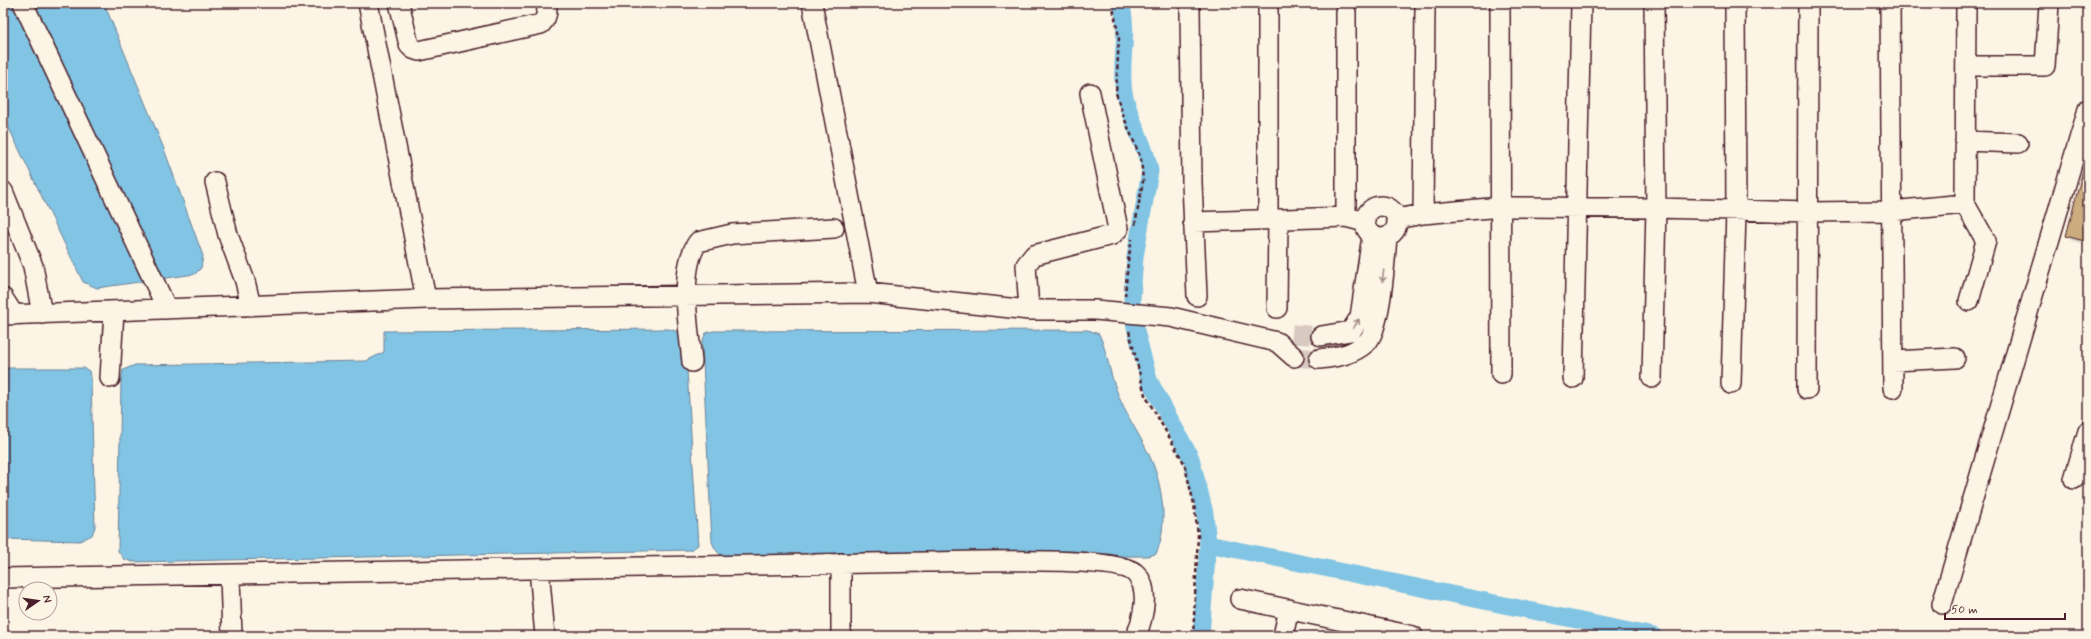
<svg xmlns="http://www.w3.org/2000/svg" width="2091" height="639" viewBox="0 0 2091 639" font-family="Mynerve,sans-serif">
<style>
.water{fill:#82c4e3;stroke:#6c8299}
.lines{fill:none;stroke-linecap:round;stroke-linejoin:round}
.canal{stroke:#82c4e3;stroke-width:17}
.building{fill:#cbac7f;stroke:#4a1f2b;filter:url(#shadow)}
.minor-tunnel{stroke:#d8cac0;stroke-width:19;stroke-dasharray:19 10;stroke-linecap:butt}
.minor-casing{stroke:#4a1f2b;stroke-width:22}
.path{stroke:#4a1f2b;stroke-width:2.5;stroke-dasharray:4 3;stroke-linecap:butt}
.minor{stroke:#fcf5e5;stroke-width:19}
.oneway{stroke:#a38a88}
</style>
<defs>
<filter id="shadow"><feDropShadow dx="4.5" dy="2.5" stdDeviation="1" flood-color="#0004"/></filter>
</defs>
<rect width="100%" height="100%" fill="#fcf5e5"/>
<filter id="ink" filterUnits="userSpaceOnUse"><feTurbulence type="fractalNoise" baseFrequency=".025" numOctaves="2"/><feDisplacementMap in="SourceGraphic" scale="8" xChannelSelector="R" yChannelSelector="G"/><feConvolveMatrix kernelMatrix="1 2 1 2 8 2 1 2 1" color-interpolation-filters="sRGB"/></filter>
<g filter="url(#ink)">
<path class="water" d="M3,3H104L164,149L203,256L201,268L195,274L97,288L83,282L3,116Z
M669,329L681,333L685,339L698,545L691,550L133,562L124,559L118,551L121,381L123,370L135,365L366,361L384,352V331Z
M1088,330L1099,334C1107,351 1109,371 1116,389C1125,416 1143,438 1153,464C1163,490 1168,527 1156,554L1147,556L734,559C721,557 717,554 712,542L702,342L706,333L713,331Z
M3,368H84L89,371L91,380L95,527L92,535L80,541L3,539Z"/>
<g class="lines">
<path class="canal" d="M1121,3C1130,33 1119,62 1124,92C1129,120 1146,144 1150,171L1135,257L1132,299L1134,323L1149,380L1191,458L1205,513L1208,544L1201,636
M1208,544L1654,636"/>
</g>
<path class="building" d="M2083,170L2088,171V242L2066,236Z"/>
<g class="lines">
<path class="minor-tunnel" d="M1292,334L1321,336
M1294,357L1319,359"/>
<defs>
<path id="minor" d="M23,3L167,309
M368,3L426,299
M399,3L409,45L413,49L419,51L541,24C547,18 548,11 546,3
M812,3L868,293
M1890,3L1893,388
M1500,4L1501,374
M1190,10L1192,183L1197,296
M1966,66H2045L2049,4
M1965,141L2018,143
M215,182L228,235L245,281L251,306
M3,191L33,266L42,314
M1965,204L1986,241L1969,301
M1365 222a16 16 0 1 1 32 0a16 16 0 1 1-32 0Z
M1423,214L1425,7
M1346,217V12
M1268,219V10
M1397,219L1423,214L1501,207L1656,208L1808,212L1891,211L1965,204L1966,3
M1193,222L1346,217L1365,222
M3,298L14,315
M1277,308L1278,219
M1029,310L1026,265L1034,255L1112,235L1118,229L1090,93
M3,315L426,299L868,293L1029,310H1095L1171,317L1277,342L1294,357
M1321,336L1351,331L1360,317L1372,236
M1319,359C1337,357 1353,355 1367,342C1381,328 1385,259 1387,237
M1893,361L1955,358
M692,362C689,330 678,269 698,242L732,234L834,228
M110,378L114,311
M1573,378L1581,3
M1652,378L1656,208L1654,3
M1731,384L1736,212L1735,3
M1807,389L1808,3
M2074,479L2088,431
M841,563V636
M539,569L545,636
M230,576L232,636
M3,578C311,575 618,565 926,562C960,562 1116,555 1135,573C1151,588 1143,619 1136,636
M1240,599L1413,636
M1942,604L2088,109
M1283,636L1289,609"/>
</defs>
<use href="#minor" class="minor-casing"/>
<path class="path" d="M1112,3L1119,37L1116,93L1123,115L1141,159L1142,169L1143,181L1135,225
M1125,296L1128,261L1132,239
M1129,331L1145,395L1184,463L1194,504L1198,535L1193,636"/>
<use href="#minor" class="minor"/>
</g>
<defs><path id="oneway-shaft" d="M-6 0H5M1.5-3L5.5 0L1.5 3" fill="none" stroke-width="1.6" stroke-linecap="round" stroke-linejoin="round"/></defs>
<g class="oneway">
<use href="#oneway-shaft" transform="translate(1383 276) rotate(97)"/>
<use href="#oneway-shaft" transform="translate(1356 324) rotate(-58)"/>
</g>
</g>
<rect width="2091" height="639" fill="none" stroke="#fcf5e5" stroke-width="16"/>
<rect x="8" y="8" width="2075" height="623" fill="none" stroke="#4a1f2b" stroke-width="1.5" filter="url(#ink)"/>
<g transform="translate(38 601) rotate(77)"><circle r="19" fill="#fcf5e5" stroke="#b59f9b"/>
<path d="M0-3L7 15L0 10L-7 15Z" fill="#4a1f2b"/>
<text y="-6" font-size="11" font-weight="bold" text-anchor="middle" fill="#4a1f2b">N</text>
</g>
<path d="M1945 613v6h120v-6" fill="none" stroke="#4a1f2b" stroke-width="2"/>
<text x="1951" y="613" font-size="12" fill="#4a1f2b" stroke="#fcf5e5" stroke-width="3" paint-order="stroke">50 m</text>
</svg>
